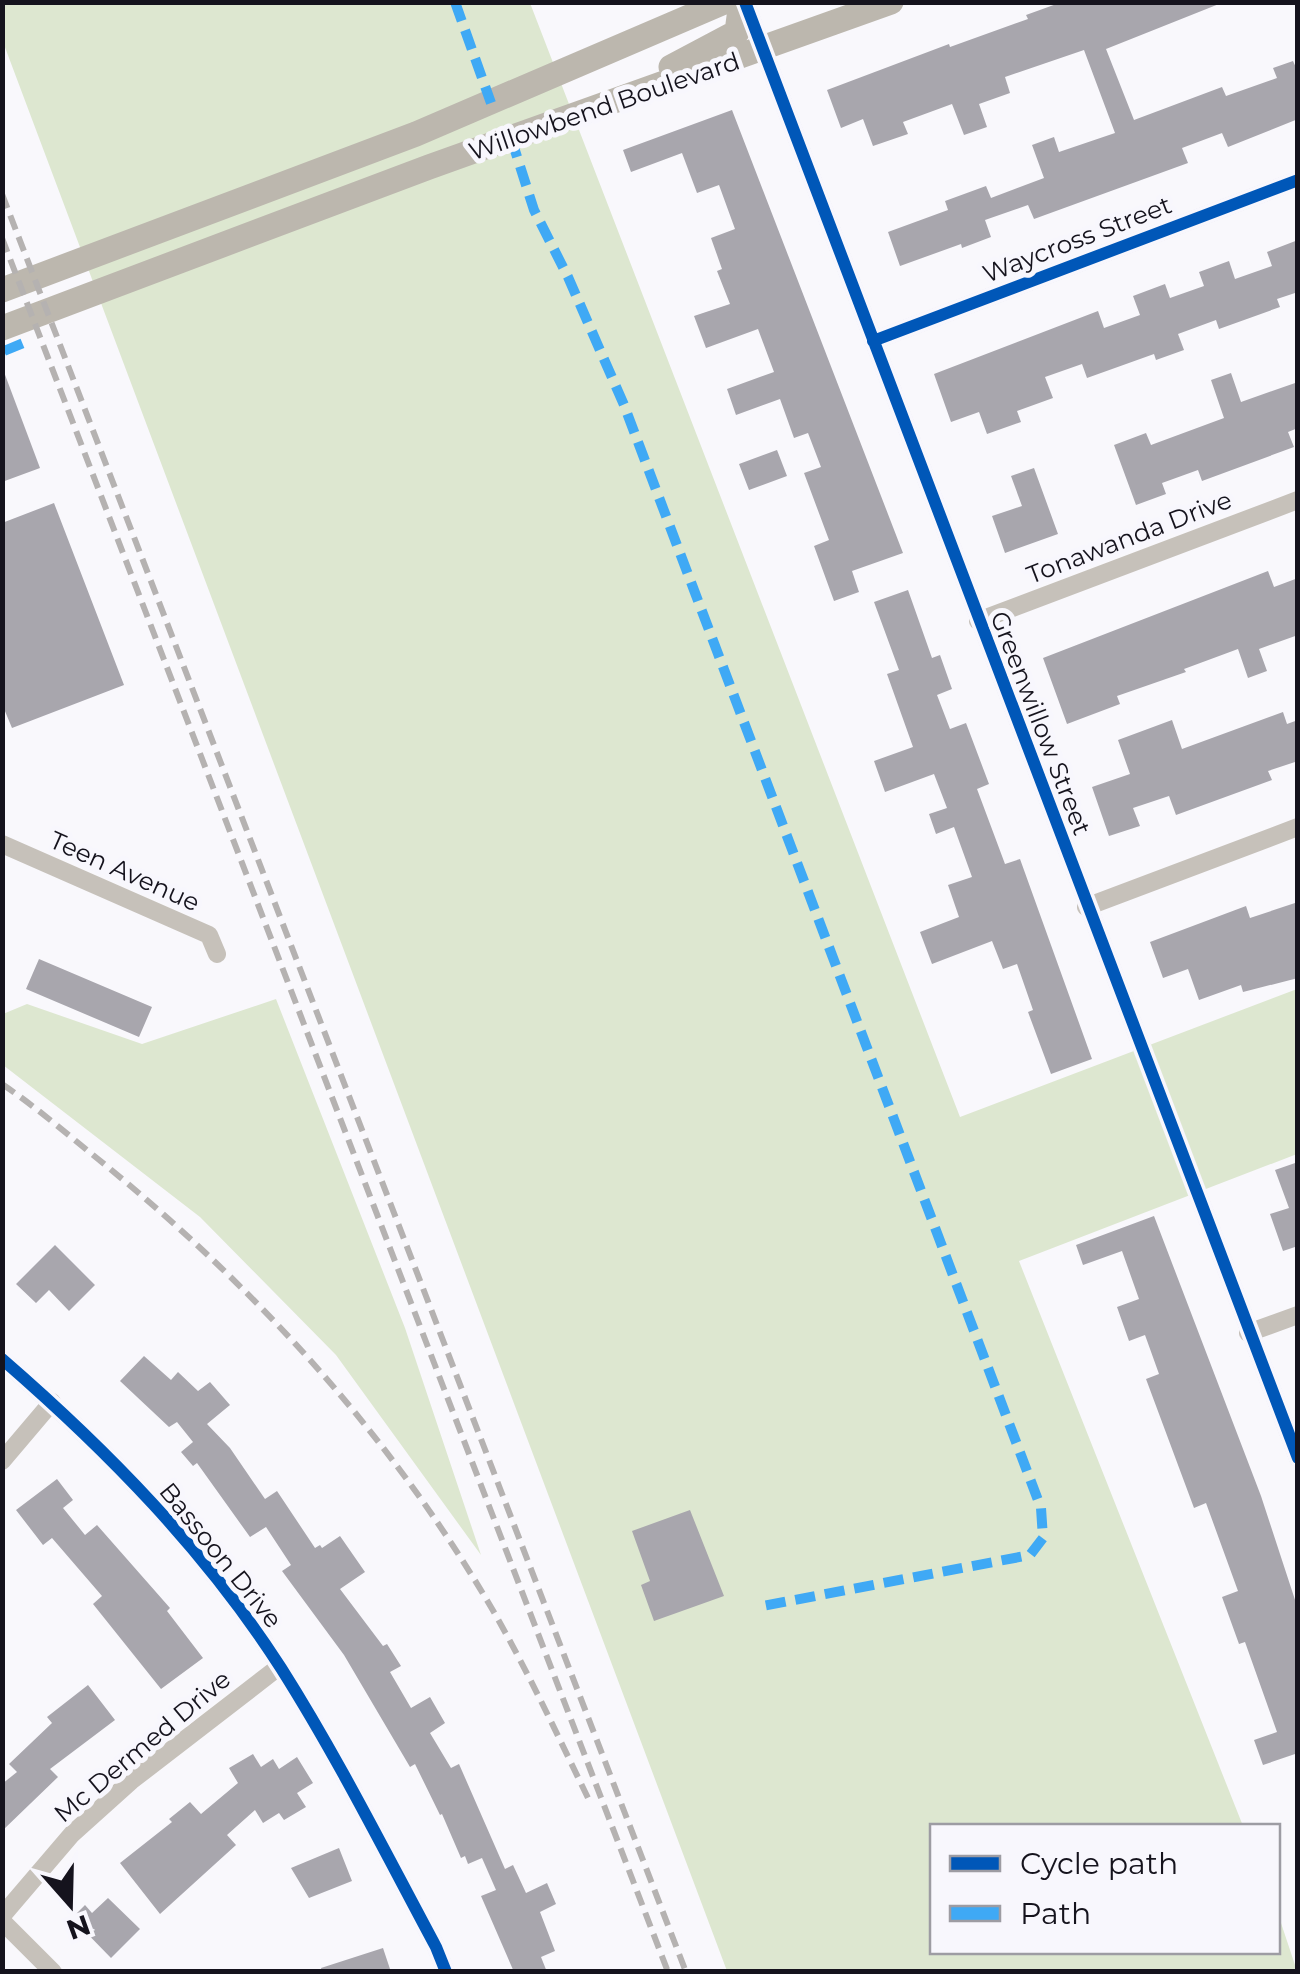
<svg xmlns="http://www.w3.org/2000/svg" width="1300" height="1974" viewBox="0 0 1300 1974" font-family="Montserrat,sans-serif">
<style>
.green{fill:#dde7d0}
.building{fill:#a8a6ad}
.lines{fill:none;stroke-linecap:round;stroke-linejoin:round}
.minor{stroke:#c6c1ba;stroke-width:18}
.secondary{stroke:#bcb7ae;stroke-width:25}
.rail{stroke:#b5b2b1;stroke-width:6;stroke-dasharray:15 8;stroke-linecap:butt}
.quiet{stroke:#3fa9f5;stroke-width:10;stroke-dasharray:20 10;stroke-linecap:butt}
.cycleway-casing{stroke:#f8f7fd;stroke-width:19}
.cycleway{stroke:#0057b8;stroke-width:12}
.labels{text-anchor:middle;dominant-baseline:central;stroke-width:10;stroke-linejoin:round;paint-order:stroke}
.street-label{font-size:25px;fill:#15131d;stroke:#f8f7fd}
</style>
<rect width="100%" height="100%" fill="#f9f8fc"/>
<path class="green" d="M3,3H530L960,1117L1297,989V1154L1019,1261L1243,1826H932V1952H1278V1914L1297,1971H727L3,42Z
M276,999L405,1328L481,1555L336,1355L200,1217L3,1065V1014L27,1004L142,1044Z"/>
<path class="building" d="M1062,2H1224L1106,49L1134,120L1222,87L1226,96L1277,78L1273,68L1293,61L1298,72V119L1228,147L1222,133L1182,148L1188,163L1034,219L1028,205L985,220L991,237L962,248L961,244L900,266L888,232L948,210L945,201L986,186L991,198L1044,178L1032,145L1054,137L1059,152L1115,133L1084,50L1005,77L1010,93L979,104L987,127L964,135L952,104L903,122L908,134L873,146L863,119L841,128L827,90L949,44L950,47L1028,19L1026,15Z
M732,110L903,553L852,571L859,592L834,601L814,546L829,540L804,473L821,467L808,433L794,438L780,399L736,415L727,389L774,372L758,329L706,348L694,316L730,304L717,271L722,269L711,238L735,229L719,185L697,193L682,153L631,172L623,150Z
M1298,240V292L1277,299L1280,307L1219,329L1216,320L1178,334L1184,350L1156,360L1154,354L1087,378L1082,364L1045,377L1053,398L1017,411L1021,422L987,434L979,412L951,422L934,374L1098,311L1104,328L1140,315L1133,296L1165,284L1170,298L1204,286L1199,272L1229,261L1235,279L1272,266L1267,252Z
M4,372L40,468L2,482V373Z
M1231,373L1241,402L1298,382V428L1288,432L1294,447L1202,481L1198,470L1162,483L1166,494L1136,505L1114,445L1146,433L1151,445L1224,418L1211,380Z
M777,450L787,476L749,490L739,464Z
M1034,468L1058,534L1005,553L992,516L1022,506L1011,476Z
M54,503L124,685L12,728L2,704V523Z
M1268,571L1274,587L1298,578V635L1259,649L1267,671L1248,678L1238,649L1184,669L1186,672L1117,696L1120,704L1067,724L1043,658Z
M908,590L932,658L940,655L952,689L937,695L950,729L966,723L989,784L977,789L1005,864L1020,859L1092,1059L1051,1074L1028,1012L1033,1010L1017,964L1003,969L992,941L932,964L920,932L959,917L948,885L972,877L954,827L936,834L929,814L947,808L934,774L885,792L874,761L913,747L887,674L899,670L874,602Z
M1283,712L1287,724L1298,720V761L1268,771L1272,780L1176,815L1169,796L1133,808L1140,826L1109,836L1092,787L1130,774L1118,740L1172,720L1182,749Z
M1298,902V978L1243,992L1241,985L1199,1000L1188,969L1163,978L1150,942L1246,906L1250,918Z
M39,959L152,1007L139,1037L26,989Z
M1298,1162V1246L1283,1251L1270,1214L1289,1208L1275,1170Z
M1154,1216L1261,1496L1298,1609V1753L1263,1765L1254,1740L1277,1732L1245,1642L1239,1644L1222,1597L1238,1591L1206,1503L1194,1508L1146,1379L1159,1374L1145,1335L1129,1341L1117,1307L1139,1299L1122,1251L1083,1265L1076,1245Z
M55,1245L95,1285L69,1311L49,1290L36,1303L16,1284Z
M144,1356L171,1380L178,1372L198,1391L210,1382L230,1405L207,1424L230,1448L265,1499L277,1491L315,1548L320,1545L322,1548L340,1536L365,1572L340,1589L383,1646L387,1644L401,1666L390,1672L411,1708L430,1697L445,1723L430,1733L451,1768L459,1764L505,1869L513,1865L526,1893L547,1883L556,1904L540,1912L555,1951L541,1957L547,1972H514L481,1896L496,1890L482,1858L468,1864L465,1856L461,1858L442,1814L440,1815L415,1764L410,1767L344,1655L282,1571L291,1565L266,1527L250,1537L197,1463L193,1466L181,1452L193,1442L177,1422L169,1427L120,1381Z
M57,1479L73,1500L63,1508L85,1535L97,1525L170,1608L167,1611L203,1658L161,1689L93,1604L102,1596L52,1538L43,1545L16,1510Z
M690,1510L724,1596L654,1621L641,1585L650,1581L632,1531Z
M88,1685L115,1720L50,1769L58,1777L2,1831V1784L17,1772L9,1764L52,1723L47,1717Z
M253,1754L261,1767L273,1759L279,1769L297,1757L313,1783L297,1793L306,1807L284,1820L279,1813L263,1823L255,1810L227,1835L236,1845L160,1914L120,1863L172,1822L169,1819L190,1802L201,1814L238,1783L229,1768Z
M339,1848L352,1881L309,1898L291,1868Z
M108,1898L140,1929L111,1958L72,1918L85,1905L92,1913Z
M383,1948L391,1972H322L321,1968Z"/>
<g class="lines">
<path class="minor" d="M745,2L1298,1458
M873,341L1298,180
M978,621L1298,500
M2,844L209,935L217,954
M1086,907L1298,827
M1248,1333L1298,1315
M2,1359C107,1450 206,1551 281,1668C338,1758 386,1854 436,1947L446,1972
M2,1461L52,1402
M2,1916L72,1834L131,1781L280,1666
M2,1921L53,1972"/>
<path class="secondary" d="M671,67L737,32L741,2
M2,290L416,134L724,2
M2,328L429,167L891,2"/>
<path class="rail" d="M2,194L686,1972
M2,238L668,1972
M2,1084C36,1107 67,1134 98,1159C253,1285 386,1430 488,1602C525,1665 556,1732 588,1798"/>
<path class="quiet" d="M455,2L491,103
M511,138L534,210L568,277L624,405L1041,1508L1043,1538L1030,1555L763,1606
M4,351L28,341"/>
<defs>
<path id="cycleway" d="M745,2L1298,1458
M873,341L1298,180
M2,1359C107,1450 206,1551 281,1668C338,1758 386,1854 436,1947L446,1972"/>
</defs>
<use href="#cycleway" class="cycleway-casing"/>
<use href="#cycleway" class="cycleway"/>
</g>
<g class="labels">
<g class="street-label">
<text transform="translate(604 106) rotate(-19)">Willowbend Boulevard</text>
<text transform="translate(1077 239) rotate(-21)">Waycross Street</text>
<text transform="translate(1129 537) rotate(-21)">Tonawanda Drive</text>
<text transform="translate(1041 723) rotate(69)">Greenwillow Street</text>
<text transform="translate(125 871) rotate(24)">Teen Avenue</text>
<text transform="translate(221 1555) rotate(51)">Bassoon Drive</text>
<text transform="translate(142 1746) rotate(-40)">Mc Dermed Drive</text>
</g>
</g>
<rect width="1300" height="1974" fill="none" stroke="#15131d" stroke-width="10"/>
<rect x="930" y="1824" width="350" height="130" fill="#f8f7fd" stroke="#9d9ca3" stroke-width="2.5"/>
<rect x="950" y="1856" width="50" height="15" fill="#0057b8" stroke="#9d9ca3" stroke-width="2.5"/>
<text x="1020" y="1874" font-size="30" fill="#15131d">Cycle path</text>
<rect x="950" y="1906" width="50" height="15" fill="#3fa9f5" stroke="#9d9ca3" stroke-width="2.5"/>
<text x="1020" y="1924" font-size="30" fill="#15131d">Path</text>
<g transform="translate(70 1904) rotate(160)" stroke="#f8f7fd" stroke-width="8" paint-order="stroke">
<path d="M0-8L18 38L0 25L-18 38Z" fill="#15131d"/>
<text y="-15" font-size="28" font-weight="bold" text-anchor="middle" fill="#15131d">N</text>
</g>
</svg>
